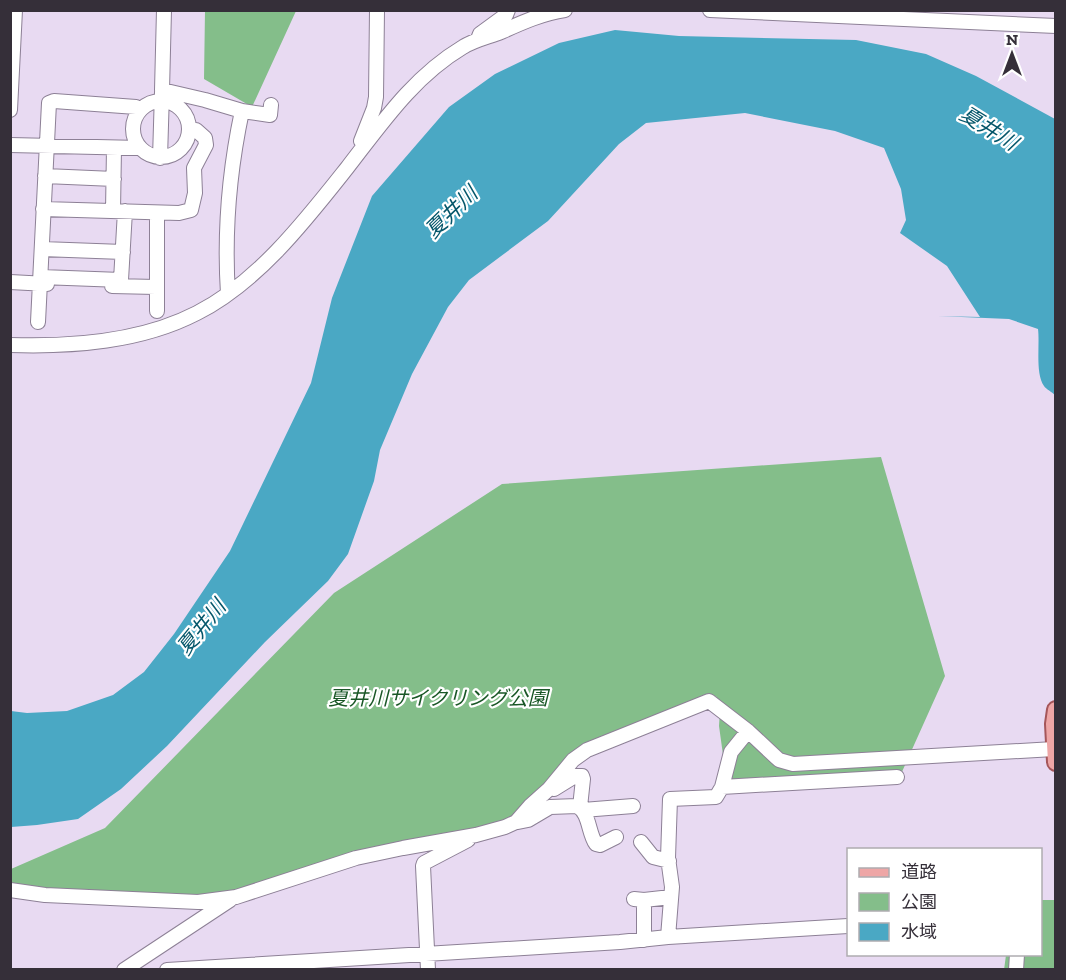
<svg xmlns="http://www.w3.org/2000/svg" width="1066" height="980" viewBox="0 0 1066 980" font-family="'Zilla Slab','Noto Sans JP',serif">
<style>
.green{fill:#84be8a}
.water{fill:#4aa8c4}
.lines{fill:none;stroke-linecap:round;stroke-linejoin:round}
.minor-casing{stroke:#8d8096;stroke-width:16}
.major-casing{stroke:#a5565a;stroke-width:20}
.minor{stroke:#fff;stroke-width:14}
.major{stroke:#eea6a6;stroke-width:16}
.labels{text-anchor:middle;dominant-baseline:central;stroke-width:4.5;stroke-linejoin:round;paint-order:stroke}
.park-label{font-size:20px;font-style:italic;fill:#195726;stroke:#fff}
.water-label{font-size:21px;font-style:italic;fill:#05576b;stroke:#fff}
</style>
<rect width="100%" height="100%" fill="#e8daf2"/>
<path class="green" d="M205,11H296L252,107L204,79Z
M881,457L945,676L901,774L719,784L724,762L719,726L720,710L716,696L587,750L520,823L358,860L217,907L11,891V869L105,828L334,593L502,484Z
M1041,900H1055V969L1004,970L1006,955L1040,954Z"/>
<path class="water" d="M615,30L679,36L856,40L926,54L976,76L1055,119V395C1052,392 1046,389 1044,386C1035,373 1040,345 1038,329L1009,319L938,316L980,317L947,266L900,233L906,220L901,189L884,148L835,131L745,113L646,123L619,144L548,221L469,280L448,307L412,374L380,450L374,481L348,554L328,581L265,642L167,746L121,789L78,819L37,825L11,827V711L27,713L67,711L113,695L144,672L174,634L230,551L311,383L332,298L372,196L449,107L495,74L559,43Z"/>
<g class="lines">
<defs>
<path id="minor" d="M164,10L162,90L205,100L242,111C229,172 224,232 228,294
M710,10L1056,26
M478,39L480,34L506,15L508,10
M133 129a28 28 0 1 1 56 0a28 28 0 1 1-56 0Z
M10,110L15,10
M242,111L270,115L271,105
M361,141L374,108L376,97L377,10
M10,145L140,148
M160,158L162,92
M45,176L114,179
M43,209L179,213L191,210L195,193L194,168L206,145L205,138L196,130H189
M113,211L114,148
M42,249L123,252
M41,277L121,280L125,211
M10,282L47,284
M112,286L156,287
M157,311V213
M38,322L49,103L54,101L136,107L140,110
M10,345C73,347 141,342 197,313C258,282 305,221 347,168C382,123 413,77 463,47C474,40 488,37 501,32C521,23 543,13 565,10
M722,787L897,777
M554,789L575,776H582L583,779L580,807
M583,810L633,806
M518,822L528,820L550,807L577,806C590,813 588,833 596,844L600,845L616,837
M641,842L653,857L669,861
M10,890L45,895L198,902L236,897L356,858L403,848L476,835L505,827L516,822L530,806L549,789L573,760L587,750L709,701L748,731L779,760L793,764L1054,749
M634,899L644,900L671,897
M668,937L848,926
M644,940V900
M124,970L230,900
M167,970L620,942L668,937L672,887L668,858L670,799L716,797L722,787L731,752L748,731
M428,970L423,866L424,863L468,840
M1016,970L1017,954"/>
<path id="major" d="M1056,710L1054,724L1056,762"/>
</defs>
<use href="#minor" class="minor-casing"/>
<use href="#major" class="major-casing"/>
<use href="#minor" class="minor"/>
<use href="#major" class="major"/>
</g>
<g class="labels">
<g class="park-label">
<text x="438" y="698">夏井川サイクリング公園</text>
</g>
<g class="water-label">
<text transform="translate(989 128) rotate(32)">夏井川</text>
<text transform="translate(451 212) rotate(-44)">夏井川</text>
<text transform="translate(201 627) rotate(-51)">夏井川</text>
</g>
</g>
<rect width="1066" height="980" fill="none" stroke="#352f39" stroke-width="24"/>
<rect x="847" y="848" width="195" height="108" fill="#ffffff" stroke="#aeacb0" stroke-width="1.5"/>
<rect x="859" y="868" width="30" height="9" fill="#eea6a6" stroke="#aeacb0" stroke-width="1.5"/>
<text x="901" y="878" font-size="18" fill="#352f39">道路</text>
<rect x="859" y="893" width="30" height="18" fill="#84be8a" stroke="#aeacb0" stroke-width="1.5"/>
<text x="901" y="908" font-size="18" fill="#352f39">公園</text>
<rect x="859" y="923" width="30" height="18" fill="#4aa8c4" stroke="#aeacb0" stroke-width="1.5"/>
<text x="901" y="938" font-size="18" fill="#352f39">水域</text>
<g transform="translate(1012 54)" stroke="#ffffff" stroke-width="4.5" paint-order="stroke">
<path d="M0-4.5L10 22L0 15L-10 22Z" fill="#352f39"/>
<text y="-9" font-size="16" font-weight="bold" text-anchor="middle" fill="#352f39">N</text>
</g>
</svg>
